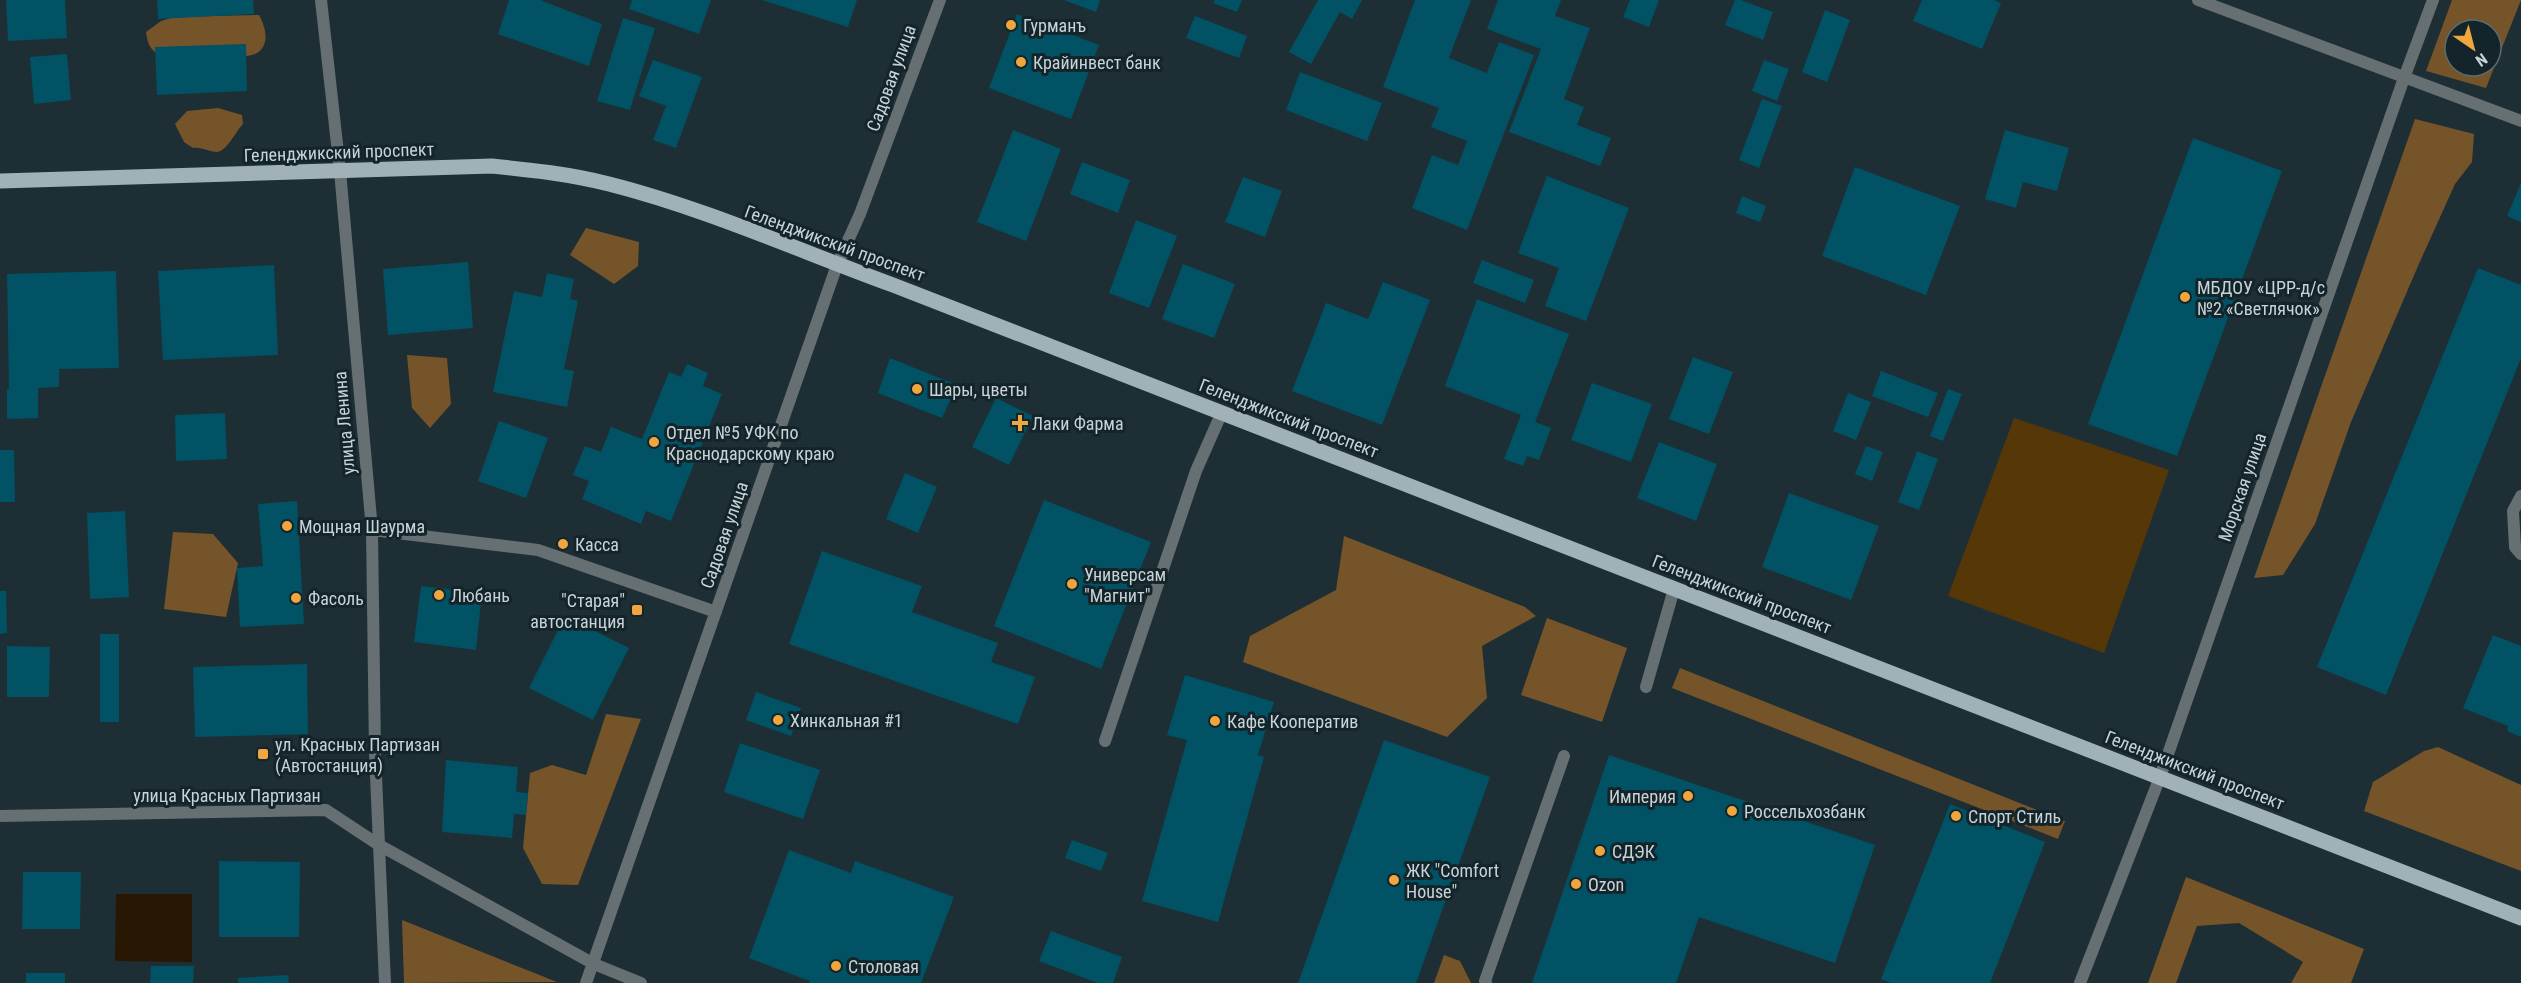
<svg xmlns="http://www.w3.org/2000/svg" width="2521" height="983" viewBox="0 0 2521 983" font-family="'Roboto Condensed',sans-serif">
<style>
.green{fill:#563707}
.forest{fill:#755429;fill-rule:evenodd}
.water{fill:#281702}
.building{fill:#005264}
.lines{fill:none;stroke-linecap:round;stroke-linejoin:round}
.lane{stroke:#666f72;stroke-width:12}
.street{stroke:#666f72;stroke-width:12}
.primary{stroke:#a0b2b8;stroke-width:15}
.poi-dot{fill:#f0a63f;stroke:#13252a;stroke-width:2}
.labels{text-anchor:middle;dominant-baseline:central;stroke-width:6;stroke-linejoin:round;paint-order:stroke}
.poi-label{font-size:18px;fill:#c8d3d7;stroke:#13252a;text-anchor:start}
.street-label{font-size:18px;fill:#c8d3d7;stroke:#13252a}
</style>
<rect width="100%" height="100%" fill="#1d2f34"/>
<path class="green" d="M2014,418L2169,470L2104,653L1948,596Z"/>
<path class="forest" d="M2452,0H2521L2486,88L2426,71ZM2455,30H2491V66H2455Z
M259,15C265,26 271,44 257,53C245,61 181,56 164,56C151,52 148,46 146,32L161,21L174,17Z
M218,108L242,115L243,124C236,131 227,151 217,152C209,152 202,147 193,148L184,142L175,124L187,111Z
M2415,119L2474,134L2472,162L2455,184L2418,266L2351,422L2315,524L2283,575L2254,578Z
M586,228L639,242L638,266L614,284L570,255Z
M407,355L447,358L451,404L430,428L412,408Z
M173,532L213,534L238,563L226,617L164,609Z
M1344,536L1525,607L1536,616L1482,646L1487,698L1447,737L1243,662L1250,636L1336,590Z
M1547,618L1627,648L1602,722L1521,695Z
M1680,668L2065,821L2058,839L1672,688Z
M606,714L641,719L578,885L542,884L523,848L530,773L552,765L586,775Z
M2438,747L2521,785V871L2364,811L2373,782L2424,751Z
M2186,877L2364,949L2351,983H2291L2303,962L2239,923L2197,926L2176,983H2148Z
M402,920L557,982L404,983Z
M1444,955L1460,961L1471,983H1434Z"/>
<path class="water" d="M116,894H192V962L115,961Z"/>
<path class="building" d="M6,0H65L67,38L8,41Z
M157,0H253L254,14L158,19Z
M509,0H540L602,24L589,66L498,34Z
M632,0H711L699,34L629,9Z
M762,0H857L848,27Z
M1064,0H1100L1096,12Z
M1215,0H1242L1237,12L1213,3Z
M1318,0H1362L1352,19L1340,12L1311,64L1289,52Z
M1415,0H1471L1449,58L1487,73L1499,42L1534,55L1467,230L1412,208L1432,155L1458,165L1467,141L1431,127L1439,108L1383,87Z
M1498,0H1561L1555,16L1590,28L1564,99L1584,107L1577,125L1611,138L1600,166L1509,132L1541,49L1487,29Z
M1630,0H1659L1649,27L1623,17Z
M1735,0H1741L1773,12L1763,40L1725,25Z
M1922,0H1994L2001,3L1982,49L1913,21Z
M1825,10L1850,20L1827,82L1802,72Z
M1017,14L1099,45L1071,119L989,88Z
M1195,16L1247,36L1239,58L1186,38Z
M623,18L655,28L630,110L597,101Z
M246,44L247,91L157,95L155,47Z
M67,54L71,100L34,104L30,57Z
M653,60L702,77L676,148L653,140L666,106L639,96Z
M1764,60L1789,69L1777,101L1752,91Z
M1300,72L1382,103L1367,141L1286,110Z
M1762,99L1782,106L1759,168L1739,160Z
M1013,130L1061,149L1026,241L977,222Z
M2005,130L2069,148L2057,191L2023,182L2016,208L1985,199Z
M2193,138L2282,171L2177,456L2088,424Z
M1082,162L1130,180L1118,213L1070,194Z
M1855,167L1960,206L1926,295L1822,256Z
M1547,176L1629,208L1586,321L1545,306L1559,268L1518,253Z
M1243,177L1282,191L1265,237L1225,222Z
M2521,183V222L2507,216Z
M1742,196L1766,206L1760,222L1736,213Z
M1136,220L1177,236L1149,308L1109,293Z
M1482,260L1534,280L1525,303L1473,283Z
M468,262L473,328L388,335L383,269Z
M1183,264L1235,284L1214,338L1162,319Z
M274,265L278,355L163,360L158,271Z
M2478,268L2521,285V358L2386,695L2317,667Z
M116,271L119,368L59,369V387L38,388V418L7,419V389H9L7,274Z
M547,273L574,279L570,299L578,301L564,369L574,371L567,407L493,392L514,291L542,297Z
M1383,282L1430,300L1382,425L1292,391L1326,303L1368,319Z
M1477,299L1569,334L1535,422L1551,428L1539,460L1527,456L1523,466L1504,459L1521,415L1445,386Z
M1693,357L1733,372L1709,434L1669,419Z
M890,358L957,385L942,418L878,393Z
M687,364L708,373L703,386L722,394L671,521L646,511L641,524L582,499L589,481L573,475L585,446L601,452L611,427L642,439L669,372L681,377Z
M1881,371L1938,393L1928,417L1872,396Z
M1592,383L1652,404L1631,462L1571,440Z
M1948,389L1962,394L1943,441L1930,436Z
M1848,393L1871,402L1856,440L1833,431Z
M996,398L1033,416L1009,465L972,447Z
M225,413L227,459L176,461L175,415Z
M499,421L548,438L526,498L478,481Z
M1659,442L1717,464L1696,521L1637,498Z
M1866,446L1883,452L1872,481L1855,474Z
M0,450H14L15,502H0Z
M1917,451L1938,459L1919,510L1898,502Z
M905,473L937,487L918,533L886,519Z
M1789,493L1879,526L1851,600L1762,567Z
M1044,500L1151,542L1101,669L994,626Z
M297,501L304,624L240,627L237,568L263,566L258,504Z
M125,511L129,597L90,599L87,513Z
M822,551L922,586L912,612L998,643L991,662L1035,677L1018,724L789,644Z
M421,586L482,593L476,650L414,642Z
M0,591H6L7,633L0,634Z
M565,616L629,648L593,720L529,688Z
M100,634H119V722H100Z
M2493,635L2521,646V737L2507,731L2508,726L2463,708Z
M7,646L50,647L49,697H7Z
M307,664L308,734L195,737L193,667Z
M1185,675L1274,702L1258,755L1264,757L1218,922L1142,901L1187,740L1167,735Z
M756,692L801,708L791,736L746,720Z
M1384,740L1490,777L1416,983H1298Z
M740,743L820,770L803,819L724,792Z
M1609,755L1875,845L1835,963L1699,917L1676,983H1532Z
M446,760L518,767L516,792L528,793L526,815L514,814L512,838L442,832Z
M1950,804L2045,842L1990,983H1891L1881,979Z
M1072,840L1108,853L1101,871L1065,858Z
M789,850L851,873L855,861L954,897L921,983H809L810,981L749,958Z
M219,861L300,862L299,937H219Z
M23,872H81L80,929H22Z
M1051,931L1122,957L1113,983H1098L1039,961Z
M151,966H194L193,983H150Z
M26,973H65V983H26Z
M288,975L289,983H238V978Z"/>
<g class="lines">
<path class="lane" d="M2521,496L2513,511L2515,547L2521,554
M1646,687L1674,589
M1105,741L1196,471L1222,412
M1486,983L1485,981L1564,756"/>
<path class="street" d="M321,0L340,171L372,530L375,753L385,983
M2198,0L2521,121
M372,530L538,550L716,612
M0,816L326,810L379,845L594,964L641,983
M586,983L837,265L860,214L940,0
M2080,983L2160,777L2404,78L2433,0"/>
<path class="primary" d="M0,181L492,166C531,170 570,174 609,184C704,208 800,251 893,285L2521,918"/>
</g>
<g class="poi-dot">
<circle cx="1011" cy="25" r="6"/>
<circle cx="1021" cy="62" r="6"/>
<circle cx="2185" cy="297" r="6"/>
<circle cx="917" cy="389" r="6"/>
<path d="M1017 414h6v6h6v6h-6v6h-6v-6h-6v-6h6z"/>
<circle cx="654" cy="442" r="6"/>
<circle cx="287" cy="526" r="6"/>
<circle cx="563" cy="544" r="6"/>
<circle cx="1072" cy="584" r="6"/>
<circle cx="439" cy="595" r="6"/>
<circle cx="296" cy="598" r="6"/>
<rect x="631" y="604" width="12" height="12" rx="3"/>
<circle cx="778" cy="720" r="6"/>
<circle cx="1215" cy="721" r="6"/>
<rect x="257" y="748" width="12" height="12" rx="3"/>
<circle cx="1688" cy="796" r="6"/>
<circle cx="1732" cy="811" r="6"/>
<circle cx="1956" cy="816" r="6"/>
<circle cx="1600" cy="851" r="6"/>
<circle cx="1394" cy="880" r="6"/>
<circle cx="1576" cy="884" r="6"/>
<circle cx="836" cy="966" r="6"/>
</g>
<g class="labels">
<g class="poi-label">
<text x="1023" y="25">Гурманъ</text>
<text x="1033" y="62">Крайинвест банк</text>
<text x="2197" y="287">МБДОУ «ЦРР-д/с<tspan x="2197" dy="21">№2 «Светлячок»</tspan></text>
<text x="929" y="389">Шары, цветы</text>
<text x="1032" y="423">Лаки Фарма</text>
<text x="666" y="432">Отдел №5 УФК по<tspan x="666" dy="21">Краснодарскому краю</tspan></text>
<text x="299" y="526">Мощная Шаурма</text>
<text x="575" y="544">Касса</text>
<text x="1084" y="574">Универсам<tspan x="1084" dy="21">"Магнит"</tspan></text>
<text x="451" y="595">Любань</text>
<text x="308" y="598">Фасоль</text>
<text x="625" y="600" text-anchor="end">"Старая"<tspan x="625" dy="21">автостанция</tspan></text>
<text x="790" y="720">Хинкальная #1</text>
<text x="1227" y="721">Кафе Кооператив</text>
<text x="275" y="744">ул. Красных Партизан<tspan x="275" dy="21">(Автостанция)</tspan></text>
<text x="1676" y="796" text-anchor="end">Империя</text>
<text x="1744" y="811">Россельхозбанк</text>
<text x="1968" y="816">Спорт Стиль</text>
<text x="1612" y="851">СДЭК</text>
<text x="1406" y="870">ЖК "Comfort<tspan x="1406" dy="21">House"</tspan></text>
<text x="1588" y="884">Ozon</text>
<text x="848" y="966">Столовая</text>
</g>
<g class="street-label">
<text transform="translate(891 78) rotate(-70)">Садовая улица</text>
<text transform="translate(339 152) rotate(-2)">Геленджикский проспект</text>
<text transform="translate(835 243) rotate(20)">Геленджикский проспект</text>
<text transform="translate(1289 418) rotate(21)">Геленджикский проспект</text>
<text transform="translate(344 423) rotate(-95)">улица Ленина</text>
<text transform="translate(2242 487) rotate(-71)">Морская улица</text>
<text transform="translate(724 535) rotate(-71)">Садовая улица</text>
<text transform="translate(1742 594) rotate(21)">Геленджикский проспект</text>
<text transform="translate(2195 770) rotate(21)">Геленджикский проспект</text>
<text x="227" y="795">улица Красных Партизан</text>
</g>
</g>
<g transform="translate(2473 48) rotate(145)"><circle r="28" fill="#13252a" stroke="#5b6b6f" stroke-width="1.5"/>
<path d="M0-4.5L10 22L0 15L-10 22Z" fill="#f0a63f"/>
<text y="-9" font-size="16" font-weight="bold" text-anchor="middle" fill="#c8d3d7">N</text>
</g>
</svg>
